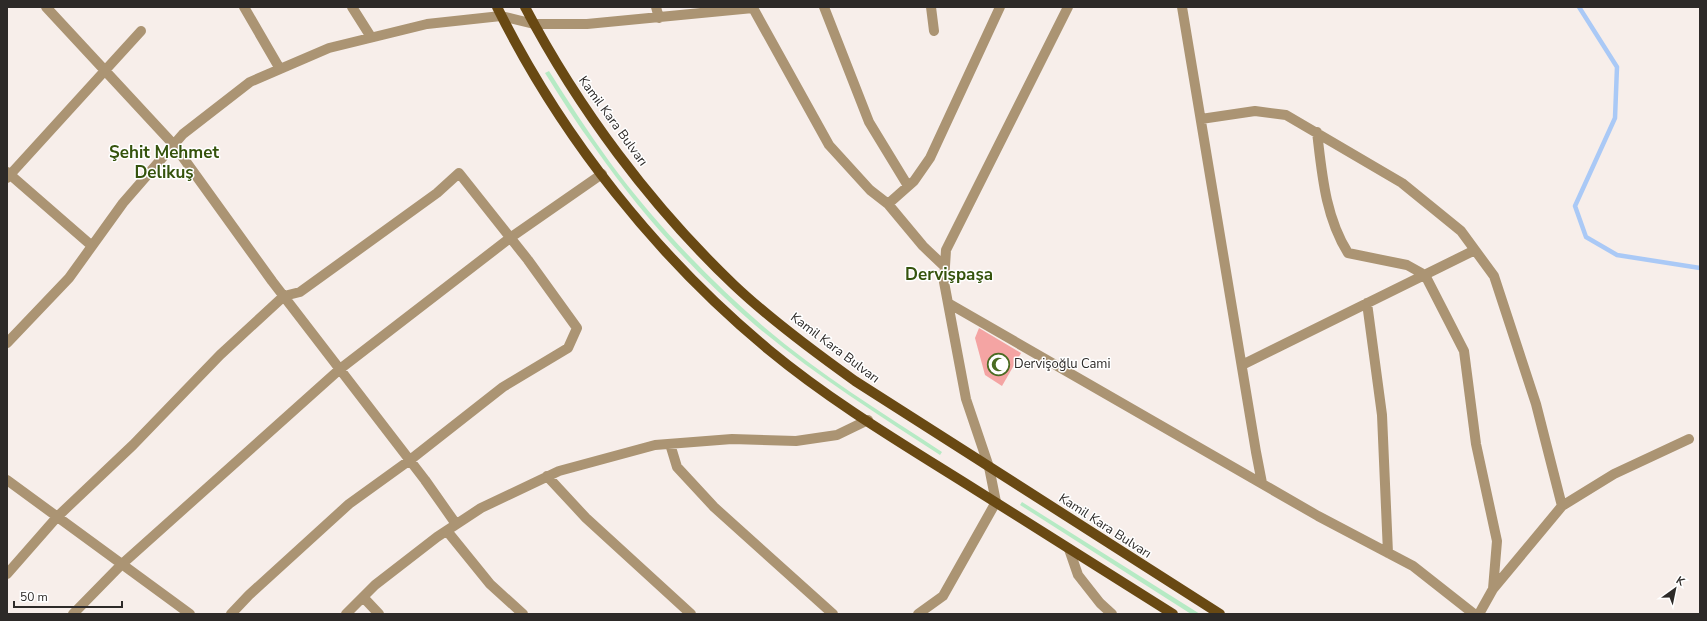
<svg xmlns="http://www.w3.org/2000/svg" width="1707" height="621" viewBox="0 0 1707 621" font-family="'Nunito Sans',sans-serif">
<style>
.green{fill:#b6eac4}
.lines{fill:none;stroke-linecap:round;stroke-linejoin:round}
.stream{stroke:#aac9f6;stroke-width:4.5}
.building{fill:#f4a4a3}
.minor{stroke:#ab9473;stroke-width:10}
.major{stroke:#694913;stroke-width:10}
.labels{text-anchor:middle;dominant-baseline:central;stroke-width:3;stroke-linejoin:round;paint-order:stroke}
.street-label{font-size:13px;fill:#2d2a28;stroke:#fff}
.poi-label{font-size:13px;fill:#2d2a28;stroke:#fff;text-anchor:start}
.district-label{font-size:17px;font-weight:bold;fill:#35530d;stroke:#fff}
</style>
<rect width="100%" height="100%" fill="#f7eeea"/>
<path class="green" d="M549,71C568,101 588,132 609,161C654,222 707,278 764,327C819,374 881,412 942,452L940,455C877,414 813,374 755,325C696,274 640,213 595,148C577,124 561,98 545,73Z
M1022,502L1200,614H1191L1020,505Z"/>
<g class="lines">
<path class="stream" d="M1579,7L1617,67L1615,118L1575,206L1586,237L1617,255L1700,268"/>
</g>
<path class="building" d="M979,328L1021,353L1002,386L985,375L975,338Z"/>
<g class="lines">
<path class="minor" d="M46,7L174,145L272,281L425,480L456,524
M244,7L280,69
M352,7L371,37
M656,7L659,18
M824,7L869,122L908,186
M931,7L934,31
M1182,7L1256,452L1262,483
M1201,119L1255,111L1286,115L1402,183L1461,231L1494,276L1536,404L1562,506
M1317,132C1322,174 1325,216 1348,253L1407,265L1425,275L1464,351L1476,444L1497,541L1493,589
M7,172L92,246
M7,178L141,31
M888,204L914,181L930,158L1000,7
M948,303L1318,516L1413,566L1474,614
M1367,303L1382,415L1388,553
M7,343L69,278L123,203L183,134L250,82L329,48L427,24L501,16L534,24H587L753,8L829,145L870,190L888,204L923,246L945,267
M1242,365L1475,250
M670,444L677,467L714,507L833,614
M547,476L586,518L691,614
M7,480L190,614
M447,531L490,584L523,614
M1069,549L1078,575L1100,603L1112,614
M7,574L57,517L133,445L220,355L284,296L300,292L437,193L459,173L528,260L577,328L568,348L503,387L410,460L349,504L249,595L231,614
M363,597L379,614
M73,614L121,565L340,369L510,238L602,174
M346,614L375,585L437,537L481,508L559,471L655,445L732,439L796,441L837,435L868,420
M918,614L943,596L996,502L989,467L966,399L944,282L946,250L1068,7
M1479,614L1493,589L1562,506L1614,474L1689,439"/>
<path class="major" d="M497,7C562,138 657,257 769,350C833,403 906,446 976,490C1042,531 1107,573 1173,614
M525,7C578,108 651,206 734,285C771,320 813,351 855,381L1220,614"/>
</g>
<defs>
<symbol id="mosque-ring" viewBox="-11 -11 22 22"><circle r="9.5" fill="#fff" stroke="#4a6b22" stroke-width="1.5"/><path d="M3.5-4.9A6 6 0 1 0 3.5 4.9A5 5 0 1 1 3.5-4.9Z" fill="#4a6b22"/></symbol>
</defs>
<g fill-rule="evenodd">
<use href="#mosque-ring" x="986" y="352" width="25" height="25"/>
</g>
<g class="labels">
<g class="street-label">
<text transform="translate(613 121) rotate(54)">Kamil Kara Bulvarı</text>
<text transform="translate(835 348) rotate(37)">Kamil Kara Bulvarı</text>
<text transform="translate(1105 526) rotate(33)">Kamil Kara Bulvarı</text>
</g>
<g class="poi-label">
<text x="1014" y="364">Dervişoğlu Cami</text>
</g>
<g class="district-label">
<text x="164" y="152">Şehit Mehmet<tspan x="164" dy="20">Delikuş</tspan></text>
<text x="949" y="274">Dervişpaşa</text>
</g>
</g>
<rect width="1707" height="621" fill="none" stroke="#2d2a28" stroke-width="16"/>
<g transform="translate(1675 589) rotate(33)" stroke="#ffffff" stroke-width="3" paint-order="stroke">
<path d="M0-3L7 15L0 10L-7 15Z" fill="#2d2a28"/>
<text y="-6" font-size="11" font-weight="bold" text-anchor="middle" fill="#2d2a28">K</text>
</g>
<path d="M14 601v6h108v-6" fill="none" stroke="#2d2a28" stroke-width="2"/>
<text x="20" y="601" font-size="12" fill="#2d2a28" stroke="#ffffff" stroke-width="3" paint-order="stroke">50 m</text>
</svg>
